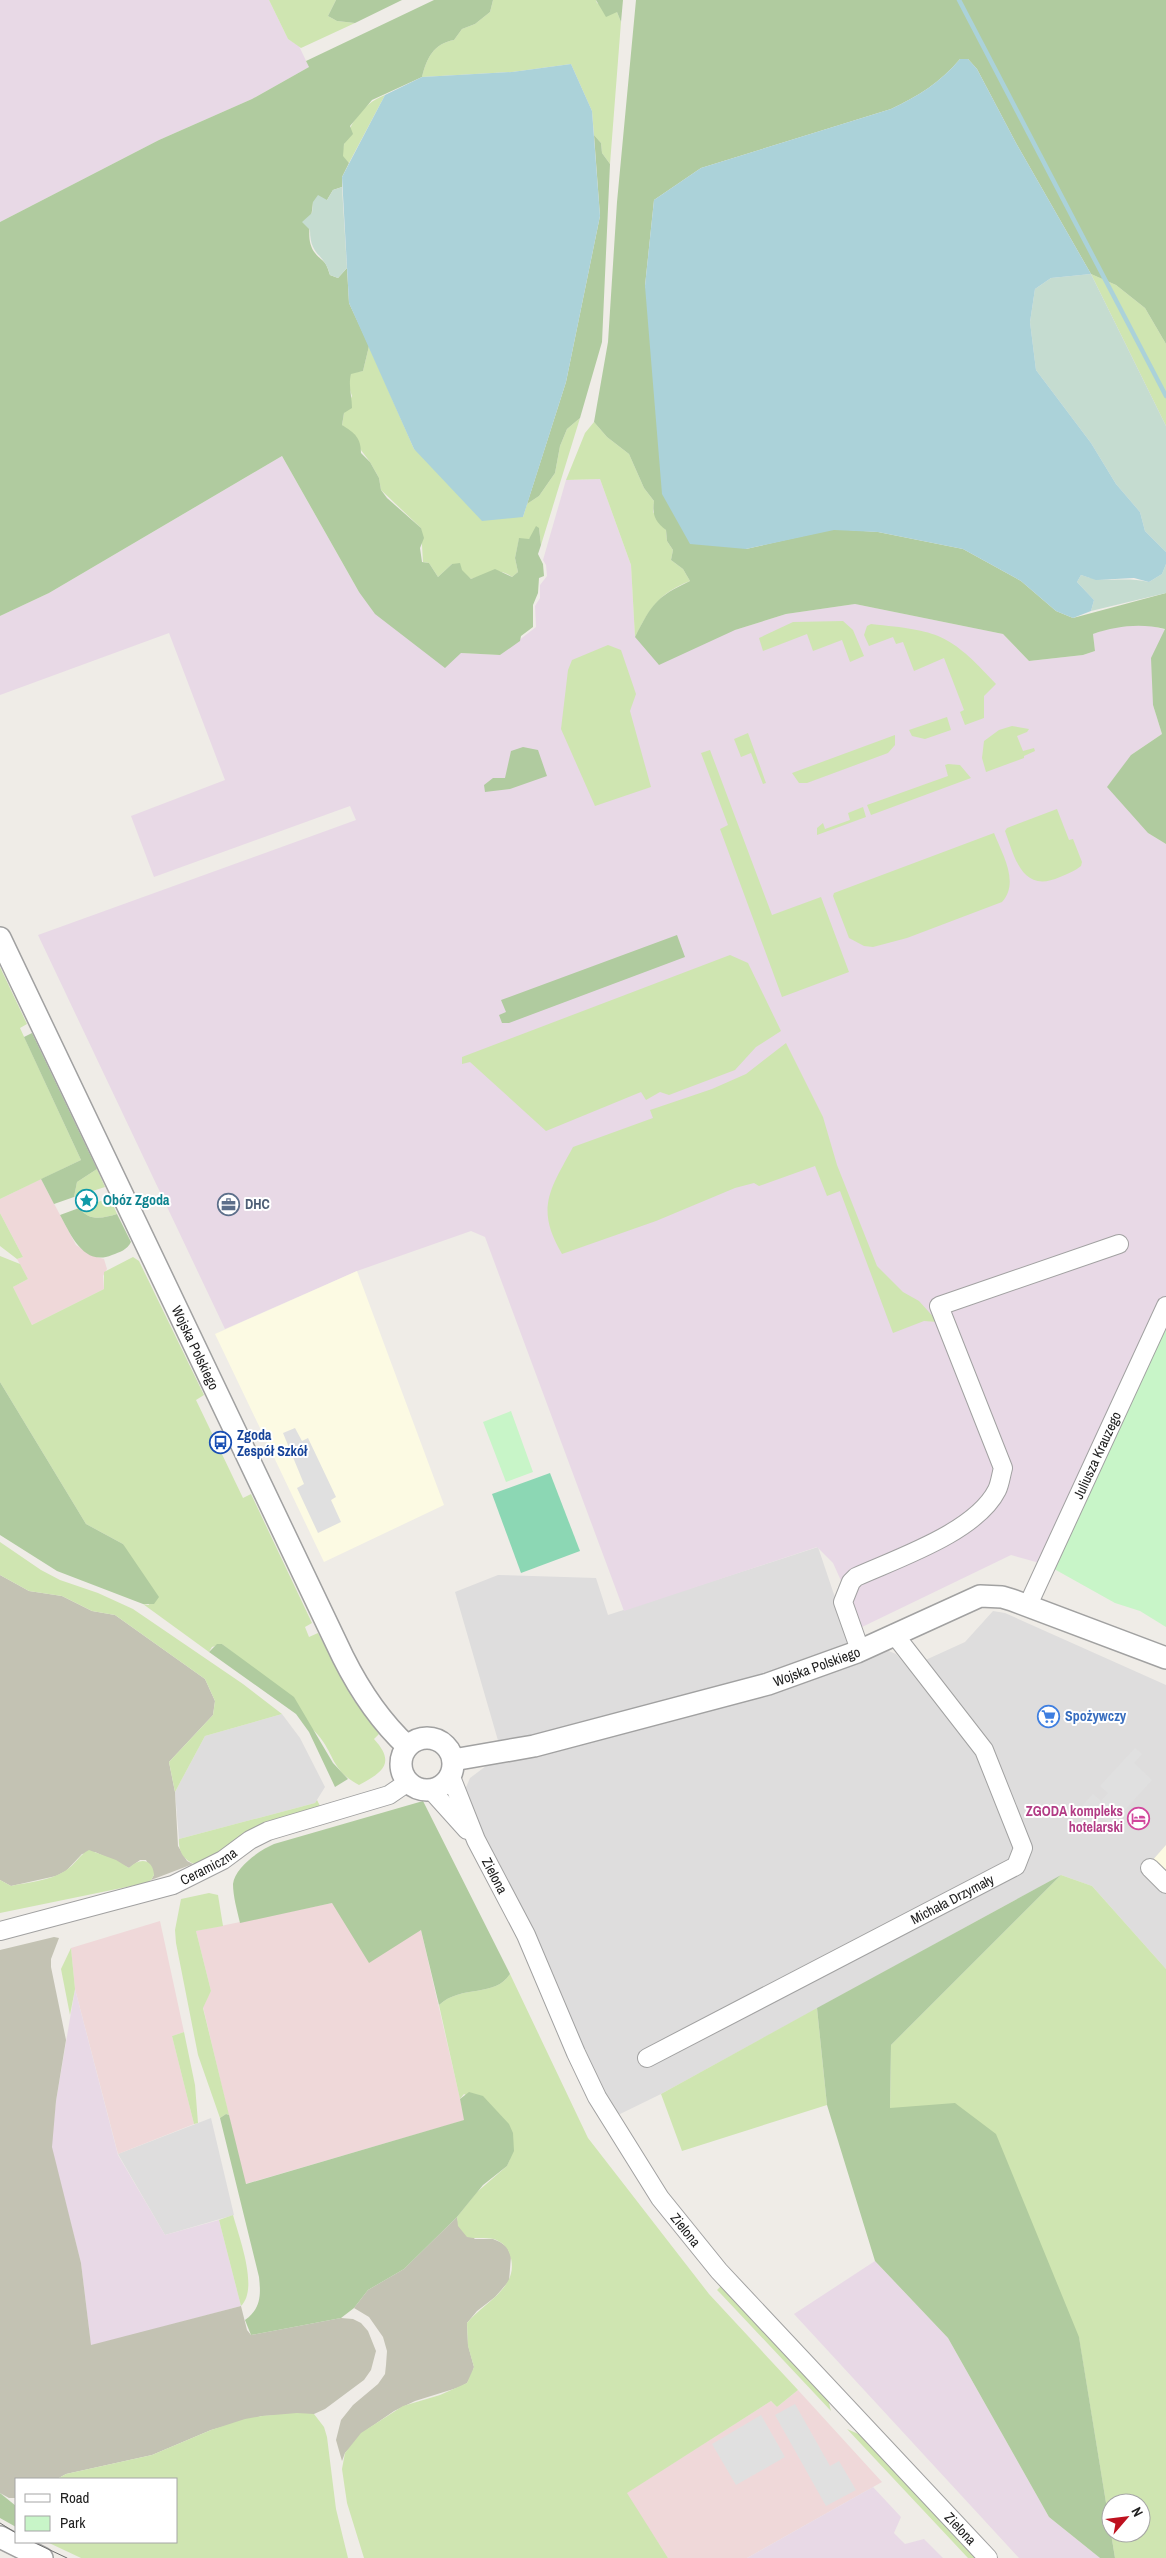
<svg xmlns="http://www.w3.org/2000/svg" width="1166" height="2558" viewBox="0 0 1166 2558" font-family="'Archivo Narrow',sans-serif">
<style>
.residential{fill:#dedddd}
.commercial{fill:#efd8d9}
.industrial{fill:#e8d9e6}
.education{fill:#fcfae3}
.construction{fill:#c3c2b3}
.grass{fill:#cfe5b1;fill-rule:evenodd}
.forest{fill:#b0cb9f}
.wetland{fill:#c5dcd0}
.park{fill:#c8f5c8}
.pitch{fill:#8cd7b4}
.parking{fill:#e0e0e0}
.water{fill:#abd2d9}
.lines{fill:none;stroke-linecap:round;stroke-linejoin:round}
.stream{stroke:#abd2d9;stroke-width:4.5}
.minor-casing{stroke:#a1a1a1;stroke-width:20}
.tertiary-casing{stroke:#a1a1a1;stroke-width:24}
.minor{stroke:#fff;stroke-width:18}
.tertiary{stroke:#fff;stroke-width:21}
.tram{stroke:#6e6e6e;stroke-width:1}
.labels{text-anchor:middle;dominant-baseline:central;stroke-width:4;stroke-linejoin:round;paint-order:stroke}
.culture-label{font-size:14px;font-weight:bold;fill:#0d838f;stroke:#fff;text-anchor:start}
.service-label{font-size:14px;font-weight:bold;fill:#4e5e75;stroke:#fff;text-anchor:start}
.street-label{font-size:14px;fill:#202020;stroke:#fff}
.transit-label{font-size:14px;font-weight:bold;fill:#164399;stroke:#fff;text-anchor:start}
.shop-label{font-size:14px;font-weight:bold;fill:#366cbe;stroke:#fff;text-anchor:start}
.hotel-label{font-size:14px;font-weight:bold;fill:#b23c85;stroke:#fff;text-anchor:end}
</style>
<rect width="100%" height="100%" fill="#efece7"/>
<path class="residential" d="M818,1547L851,1645L805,1664L499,1744L455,1592L498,1575L596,1578L608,1615Z
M993,1611L1005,1613L1166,1685V1969L1092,1886L1061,1875L661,2094L616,2116L472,1818L464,1792L470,1778L486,1766L759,1695L886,1650L896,1654L908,1668L965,1642Z
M282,1714L300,1738L325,1787L315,1803L179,1839L175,1792L205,1736Z
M211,2118L234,2215L165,2235L118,2154Z"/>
<path class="commercial" d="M41,1179L76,1245L93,1256L104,1259L107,1269L103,1276L104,1289L32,1325L13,1287L28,1279L17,1259L23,1257L0,1213V1199Z
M332,1903L421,1930L465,2120L245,2184L203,2007L211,1991L196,1931Z
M160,1921L184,2032L172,2036L194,2124L118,2154L75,1989L71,1948Z
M798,2390L882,2482L747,2558H668L626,2493L771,2401L777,2407Z"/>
<path class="industrial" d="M0,0H269L288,39L299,46L309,67L252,99L159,140L0,222Z
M282,456L359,592L461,653L500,655L536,627L535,606L540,598V585L547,576L546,565L543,560L566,480L600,479L631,565L635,637L735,630L786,614L855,604L1003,634L1029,661L1083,655L1095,651L1093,634L1109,628L1145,624L1166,630L1153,705L1162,734L1131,755L1148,833L1166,844V1298L1047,1565L1011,1555L862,1627L833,1563L817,1547L624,1611L485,1237L471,1231L357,1271L225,1329L38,935L356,820L350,806L154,877L131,816L225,780L169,633L0,695V616L49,593Z
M75,1989L118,2155L165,2235L219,2220L241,2306L91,2346L81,2263L51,2147L56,2101Z
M875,2261L948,2338L1049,2517L1100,2558H1019L794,2314Z
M873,2487L901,2517L894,2533L905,2544L924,2539L943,2558H747Z"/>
<path class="education" d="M357,1271L444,1505L324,1562L215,1334Z
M1166,1845V1877L1151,1862Z"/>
<path class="construction" d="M0,1575L29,1591L62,1596L92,1611L115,1615L205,1679L215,1701L213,1715L169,1762L175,1792L178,1846L187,1861L193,1864L151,1880L154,1875L146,1860H140L129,1868L95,1852L82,1854L66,1871L56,1876L11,1886L0,1880Z
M54,1937L59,1938L51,1959V1967L66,2040L56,2101L52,2147L81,2263L91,2345L241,2306L247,2330L251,2335L341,2318L353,2319L361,2323L368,2331L376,2351L371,2370L364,2380L325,2409L314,2414L262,2416L211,2430L152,2455L66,2474L57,2479H16V2498H9L0,2493V1950Z
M457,2217L459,2226L475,2239H493L500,2242L507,2247L511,2256L509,2281L495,2297L477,2311L467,2323L468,2345L474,2367L472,2374L467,2383L460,2387L415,2401L394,2411L368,2429L345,2453L342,2461L336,2440L341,2420L353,2405L378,2384L385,2374L386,2365L387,2351L383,2337L369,2317L354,2308L368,2290L404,2269Z"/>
<path class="grass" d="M269,0H336L328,16L337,21L355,23L301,48L288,39Z
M493,0H596L597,3L617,12L621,22L610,164L602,153L601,143L594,135L592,111L571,64L512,72L422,77C427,58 433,44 454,40L462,29L475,24L490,12Z
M385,95L349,163L342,156C345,130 360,104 385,95Z
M1091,274L1116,285L1145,308L1166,344V426Z
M369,346L414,449L523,517L527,504L539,496L555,473L560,446L567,429L580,418L541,545L539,528L529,539H519L515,558L518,572L512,577C497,565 484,576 471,579L452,564L438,577L429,563L423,562L421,528L381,490L379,478L370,462L342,425L344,413L352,396L348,384L351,373L363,371Z
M594,422L607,437L629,454L644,488L654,501L653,512L666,530L667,541L673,550L671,560L683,569L690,581C659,593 650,608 635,637L631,565L600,479L566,480L585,433Z
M843,621L853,630L864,656L850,662L842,640L813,651L807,634L763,651L759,638L793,622Z
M871,624C939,631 949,633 996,684L984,696V718L965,725L960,712L964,710L944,658L914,671L903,642L896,644L893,637L869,646L864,635L867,626Z
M608,645L621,650L636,694L630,711L651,787L595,806L561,729L568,670L572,660Z
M947,717L951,730L925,739L912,736L909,730Z
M1012,726L1029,729L1027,732L1017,736L1023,751L1034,748L1035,751L1024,756V758L986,772L982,758L984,741L999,730Z
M748,733L766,783L763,784L751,753L741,757L734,739Z
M895,735V745L888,753L807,783H799L792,773Z
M710,750L772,915L821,897L849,972L782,997L720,829L728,825L701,753Z
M948,764L960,765L971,778L871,815L867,805L948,776L945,765Z
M863,807L866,817L817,835V828L823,823L825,829L850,820L848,813Z
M1057,809L1069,840L1073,839L1082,862L1081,866C1075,871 1067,874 1060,877C1022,894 1015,858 1005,831L1007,828Z
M994,833C1002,854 1020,882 1002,902L907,938L873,947L864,946L849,938L833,896L834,893Z
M730,955L748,963L781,1031L756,1047L735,1070L669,1095L660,1092L646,1100L641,1092L546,1131L470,1062L462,1064V1057Z
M0,967L27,1024L20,1028L81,1160L0,1199Z
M786,1043L823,1117L837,1165L877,1266L903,1292L919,1301L938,1322L924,1321L893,1333L840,1191L827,1196L815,1166L759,1186L754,1183L735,1188L656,1221L562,1254C535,1208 550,1190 573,1147L653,1118L650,1110L712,1089L746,1074Z
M97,1169L105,1187L74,1197L77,1182Z
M110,1198L117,1214C103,1218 90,1222 79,1208Z
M0,1213L23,1257L17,1259L0,1246Z
M0,1256L20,1264L28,1279L13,1287L32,1325L104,1289V1272L133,1257L139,1261L204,1395L196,1400L243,1498L251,1494L312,1623L305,1627L309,1637L318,1633L353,1699L379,1734L374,1739C396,1763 383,1772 359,1785C331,1770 335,1755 318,1735C289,1703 256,1670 222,1644L212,1647L209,1652L143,1604L149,1605L123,1544L86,1524L0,1382Z
M0,1542L41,1570L60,1580L98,1593L133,1609L243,1684L282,1714L205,1736L175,1792L169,1762L213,1715L215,1701L205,1679L115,1615L92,1611L62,1596L29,1591L0,1575Z
M317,1800L320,1806L318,1808L201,1865C186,1864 178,1853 179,1839L315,1803Z
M89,1850L116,1860L129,1868C140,1857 153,1859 154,1875L151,1880L146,1883L0,1913V1880L11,1886C28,1882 50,1881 65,1871C75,1865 79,1855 89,1850Z
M1061,1875L1092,1886L1166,1969V2558H1115L1079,2338L890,2108L891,2045ZM1111,2503H1141V2533H1111Z
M209,1893L218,1895L223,1926L196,1931L211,1991L203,2008L229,2115L226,2114L220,2118L198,2055L176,1943L175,1930L181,1899Z
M71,1948L75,1989L70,2015L61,1969Z
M510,1974L588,2138L709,2294L798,2390L777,2407L771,2401L627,2493L668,2558H364L347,2503L342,2469L345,2453L361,2433L403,2406L440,2395L467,2383L474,2367L468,2346L467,2323C483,2303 521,2287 510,2255C508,2247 502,2242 494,2239C485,2237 475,2239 467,2237L458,2226L457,2217L477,2192L507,2166L510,2159L501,2116L495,2110L464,2094L460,2099L439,2005C462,1984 495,1998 510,1974Z
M817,2008L827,2105L682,2151L661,2094Z
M184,2032L195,2085L198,2123L194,2124L172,2036Z
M233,2215C239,2237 259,2289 241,2306L219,2220Z
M722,2285L828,2399L831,2411L721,2294L717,2290Z
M297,2413L314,2414L324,2427L327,2437L336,2509L348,2558H81L47,2542H176V2479H57L66,2474L152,2455L211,2430L245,2419L262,2416Z
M847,2429L863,2436L977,2558H968Z"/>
<path class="forest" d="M336,0H402L355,23L337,21L328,16Z
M434,0H493L490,12L475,24L462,29L454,40C433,44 427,58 422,77L372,100L350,126L353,134L344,144L343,156L349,163L342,177V187L333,190L327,200L313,202C312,218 304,239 315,253C324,264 325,258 330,275L338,278L347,268L349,303L369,346L363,371L351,374C348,386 352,396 352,408L344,413L342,425C355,433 361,438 361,453L370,462L379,478L381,490L387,498L421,528L424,538L420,548L422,562L429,563L438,577L452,564L460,563L462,570L471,579L495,569L512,577L518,572L515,558L519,538L529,539L536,526L539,528L541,545L538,554L543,564L544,576L539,578L538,593L533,605V627L521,636L520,641L500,655L461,653L445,668L375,614L359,592L282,456L49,593L0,616V222L159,140L252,99L309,67L306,61Z
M596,0H623L621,22L617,12L606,17Z
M636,0H1166V344L1145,308L1116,285L1091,274L1016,143L977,69L968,59H960C941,82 917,97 891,109L701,168L654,200L645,286L746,549L834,529L878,532L963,549L1021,581L1056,611L1073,618L1166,593V844L1148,833L1107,787L1131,755L1162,734L1153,705L1151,658L1165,629C1140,623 1117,626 1093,634L1095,651L1083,655L1029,661L1003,634L855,604L786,614L735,630L659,665L635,637C652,604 656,597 690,581L683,569L671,560L673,550L667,541L666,530C655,521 652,515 654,501L644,488L629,454L607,437L594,422L608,342L617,202Z
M594,135L601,143L602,153L610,164L602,342L580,418L567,429L560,446L555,473L539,496L527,504L566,382L600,216Z
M523,747L538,750L547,776L510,789L485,792L484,785L493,778H505L511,751Z
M677,935L685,957L509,1023H502L499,1015L506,1012L501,1000Z
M32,1033L97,1169L77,1182L74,1197L54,1204L41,1179L81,1160L24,1037Z
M79,1208C90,1222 103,1218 117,1214L131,1242C127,1250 120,1252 112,1255C84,1267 71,1235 60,1215Z
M0,1382L86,1524L123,1544L159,1597L154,1604H143L57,1571L0,1535Z
M217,1644H222L294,1697L333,1763L348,1779L335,1787L309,1732L296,1714L209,1652Z
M423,1801L510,1974C495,1998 462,1984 439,2005L421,1930L369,1963L332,1903L240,1923C237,1910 233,1896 233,1884C235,1867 260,1850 274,1844Z
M1061,1875L891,2045L890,2108L955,2103L996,2134L1079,2337L1115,2558H1100L1049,2517L948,2338L875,2261L827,2105L817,2008Z
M469,2092L483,2096L509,2124L513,2133L514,2151L507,2166L483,2185L457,2217L404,2269L368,2290L354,2308L341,2318L251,2335L245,2320C261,2309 261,2295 259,2277L220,2118L226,2114L229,2115L246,2184L464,2120L460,2099Z
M0,2493L16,2506V2527L0,2518Z"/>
<path class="wetland" d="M342,187L347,268L338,278L330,275C324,252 310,257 310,230L302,222L312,213L313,202L318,195L327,200L333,190Z
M1091,274L1166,426V552L1145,531L1140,512L1116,484L1091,443L1036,370L1030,322L1035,289L1051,278Z
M1166,564V593L1091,611L1094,600L1077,582L1081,575C1105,584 1124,576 1149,582L1162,574Z"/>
<path class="park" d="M1166,1298V1627L1140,1611L1115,1603L1047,1565Z
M511,1411L533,1472L506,1482L483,1422Z"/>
<path class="pitch" d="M550,1473L580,1551L521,1573L492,1494Z"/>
<path class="parking" d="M295,1428L302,1441L308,1438L336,1497L331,1500L341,1522L318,1533L297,1488L304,1484L283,1433Z
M1135,1748L1142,1754L1134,1763L1152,1780L1111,1825L1094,1809L1086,1816L1079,1809L1093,1794L1101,1801L1108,1793L1100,1786Z
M795,2404L830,2466L839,2461L856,2490L826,2506L775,2415Z
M761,2415L785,2457L736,2485L712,2444Z"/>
<path class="water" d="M960,59H968L977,69L1016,143L1091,274L1051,278L1035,289L1030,322L1036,370L1091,443L1116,484L1140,512L1145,531L1166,552V564L1162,574L1149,582L1134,578L1096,580L1081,575L1077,582L1094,600L1091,611L1073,618L1056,611L1021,581L963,549L878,532L834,530L746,549L690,544L662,494L645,286L654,200L701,168L891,109C917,97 941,82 960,59Z
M571,64L592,111L600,216L566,382L523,517L482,521L414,449L349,303L342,177L385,95L422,77L512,72Z"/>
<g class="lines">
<path class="stream" d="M959,0L1166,396"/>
<defs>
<g id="minor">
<path id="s1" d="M1028,1605L1166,1306"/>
<path d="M860,1650L843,1602L851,1582L856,1577C898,1558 976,1532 997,1490C1000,1484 1001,1475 1003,1468L939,1306L1119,1244"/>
<path id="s2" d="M451,1777L476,1840L526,1935L576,2053L597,2097L660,2198L719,2271L988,2558"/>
<path d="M431,1790L467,1830"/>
<path d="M1150,1868L1166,1884"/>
<path id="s3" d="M0,1931L173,1885L223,1860L250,1840L268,1831L389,1795L408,1782"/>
<path id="s4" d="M647,2058L1016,1866L1023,1848L984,1750L894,1634"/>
</g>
<g id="tertiary">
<path id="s5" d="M0,938L343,1657C360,1691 379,1720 407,1746"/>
<circle cx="427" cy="1764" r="26"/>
<path id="s6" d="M453,1760L534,1746L768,1684L857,1652L980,1596L1002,1597L1012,1600L1166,1658"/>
<path d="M0,2537L42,2558"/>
</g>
</defs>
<use href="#minor" class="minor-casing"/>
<use href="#tertiary" class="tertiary-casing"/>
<use href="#minor" class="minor"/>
<use href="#tertiary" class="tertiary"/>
<path class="tram" d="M0,2523L16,2533
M33,2542L67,2558"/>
</g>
<defs>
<symbol id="sight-ring" viewBox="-11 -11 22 22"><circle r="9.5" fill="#fff" stroke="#0f9aa8" stroke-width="1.5"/><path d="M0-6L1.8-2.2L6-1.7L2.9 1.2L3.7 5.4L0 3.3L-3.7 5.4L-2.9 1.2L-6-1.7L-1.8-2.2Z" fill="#0f9aa8"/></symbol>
<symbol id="office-ring" viewBox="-11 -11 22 22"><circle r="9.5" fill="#fff" stroke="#5c6f8a" stroke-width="1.5"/><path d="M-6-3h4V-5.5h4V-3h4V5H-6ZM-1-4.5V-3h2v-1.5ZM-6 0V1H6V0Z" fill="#5c6f8a"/></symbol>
<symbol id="bus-ring" viewBox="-11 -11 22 22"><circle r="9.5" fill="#fff" stroke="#1a4fb4" stroke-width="1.5"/><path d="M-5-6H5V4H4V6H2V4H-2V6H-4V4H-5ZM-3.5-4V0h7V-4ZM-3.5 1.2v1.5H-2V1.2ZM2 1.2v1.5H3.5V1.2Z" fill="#1a4fb4"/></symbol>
<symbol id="supermarket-ring" viewBox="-11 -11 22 22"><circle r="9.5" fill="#fff" stroke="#3f7fe0" stroke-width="1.5"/><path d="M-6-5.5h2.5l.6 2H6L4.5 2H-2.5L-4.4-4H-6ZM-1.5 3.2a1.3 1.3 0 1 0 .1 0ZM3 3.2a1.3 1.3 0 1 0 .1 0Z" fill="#3f7fe0"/></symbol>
<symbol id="hotel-ring" viewBox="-11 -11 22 22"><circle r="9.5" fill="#fff" stroke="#d1479c" stroke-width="1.5"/><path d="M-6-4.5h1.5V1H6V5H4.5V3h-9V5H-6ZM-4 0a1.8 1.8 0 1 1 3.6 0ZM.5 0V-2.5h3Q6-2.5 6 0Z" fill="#d1479c"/></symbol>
</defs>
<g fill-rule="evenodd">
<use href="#sight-ring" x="74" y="1188" width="25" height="25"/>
<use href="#office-ring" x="216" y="1192" width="25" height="25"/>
<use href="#bus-ring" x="208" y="1430" width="25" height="25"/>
<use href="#supermarket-ring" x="1036" y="1704" width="25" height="25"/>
<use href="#hotel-ring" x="1126" y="1806" width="25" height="25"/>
</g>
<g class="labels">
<g class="culture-label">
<text x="103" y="1200">Obóz Zgoda</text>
</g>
<g class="service-label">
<text x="245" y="1204">DHC</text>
</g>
<g class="street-label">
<text stroke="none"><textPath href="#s5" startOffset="454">Wojska Polskiego</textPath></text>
<text stroke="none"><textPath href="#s1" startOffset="165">Juliusza Krauzego</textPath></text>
<text stroke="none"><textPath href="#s6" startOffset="376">Wojska Polskiego</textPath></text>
<text stroke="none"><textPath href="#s3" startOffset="219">Ceramiczna</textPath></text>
<text stroke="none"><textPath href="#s2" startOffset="108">Zielona</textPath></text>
<text stroke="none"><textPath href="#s4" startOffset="344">Michała Drzymały</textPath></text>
<text stroke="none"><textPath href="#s2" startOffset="512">Zielona</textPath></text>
<text stroke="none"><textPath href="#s2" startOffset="918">Zielona</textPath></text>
</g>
<g class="transit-label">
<text x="237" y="1435">Zgoda<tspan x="237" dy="16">Zespół Szkół</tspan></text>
</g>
<g class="shop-label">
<text x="1065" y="1716">Spożywczy</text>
</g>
<g class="hotel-label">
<text x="1123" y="1811">ZGODA kompleks<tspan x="1123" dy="16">hotelarski</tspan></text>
</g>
</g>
<rect x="15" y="2478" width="162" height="65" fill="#ffffff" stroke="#a6a6a6"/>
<rect x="25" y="2494" width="25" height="8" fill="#ffffff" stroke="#a6a6a6"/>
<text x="60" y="2503" font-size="15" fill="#202020">Road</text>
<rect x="25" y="2516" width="25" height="15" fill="#c8f5c8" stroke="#a6a6a6"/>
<text x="60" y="2528" font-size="15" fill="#202020">Park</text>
<g transform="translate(1126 2518) rotate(62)"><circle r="24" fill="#ffffff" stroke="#a6a6a6"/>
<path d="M0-4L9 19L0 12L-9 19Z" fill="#be111f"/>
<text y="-8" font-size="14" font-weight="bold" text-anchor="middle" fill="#202020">N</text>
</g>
</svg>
